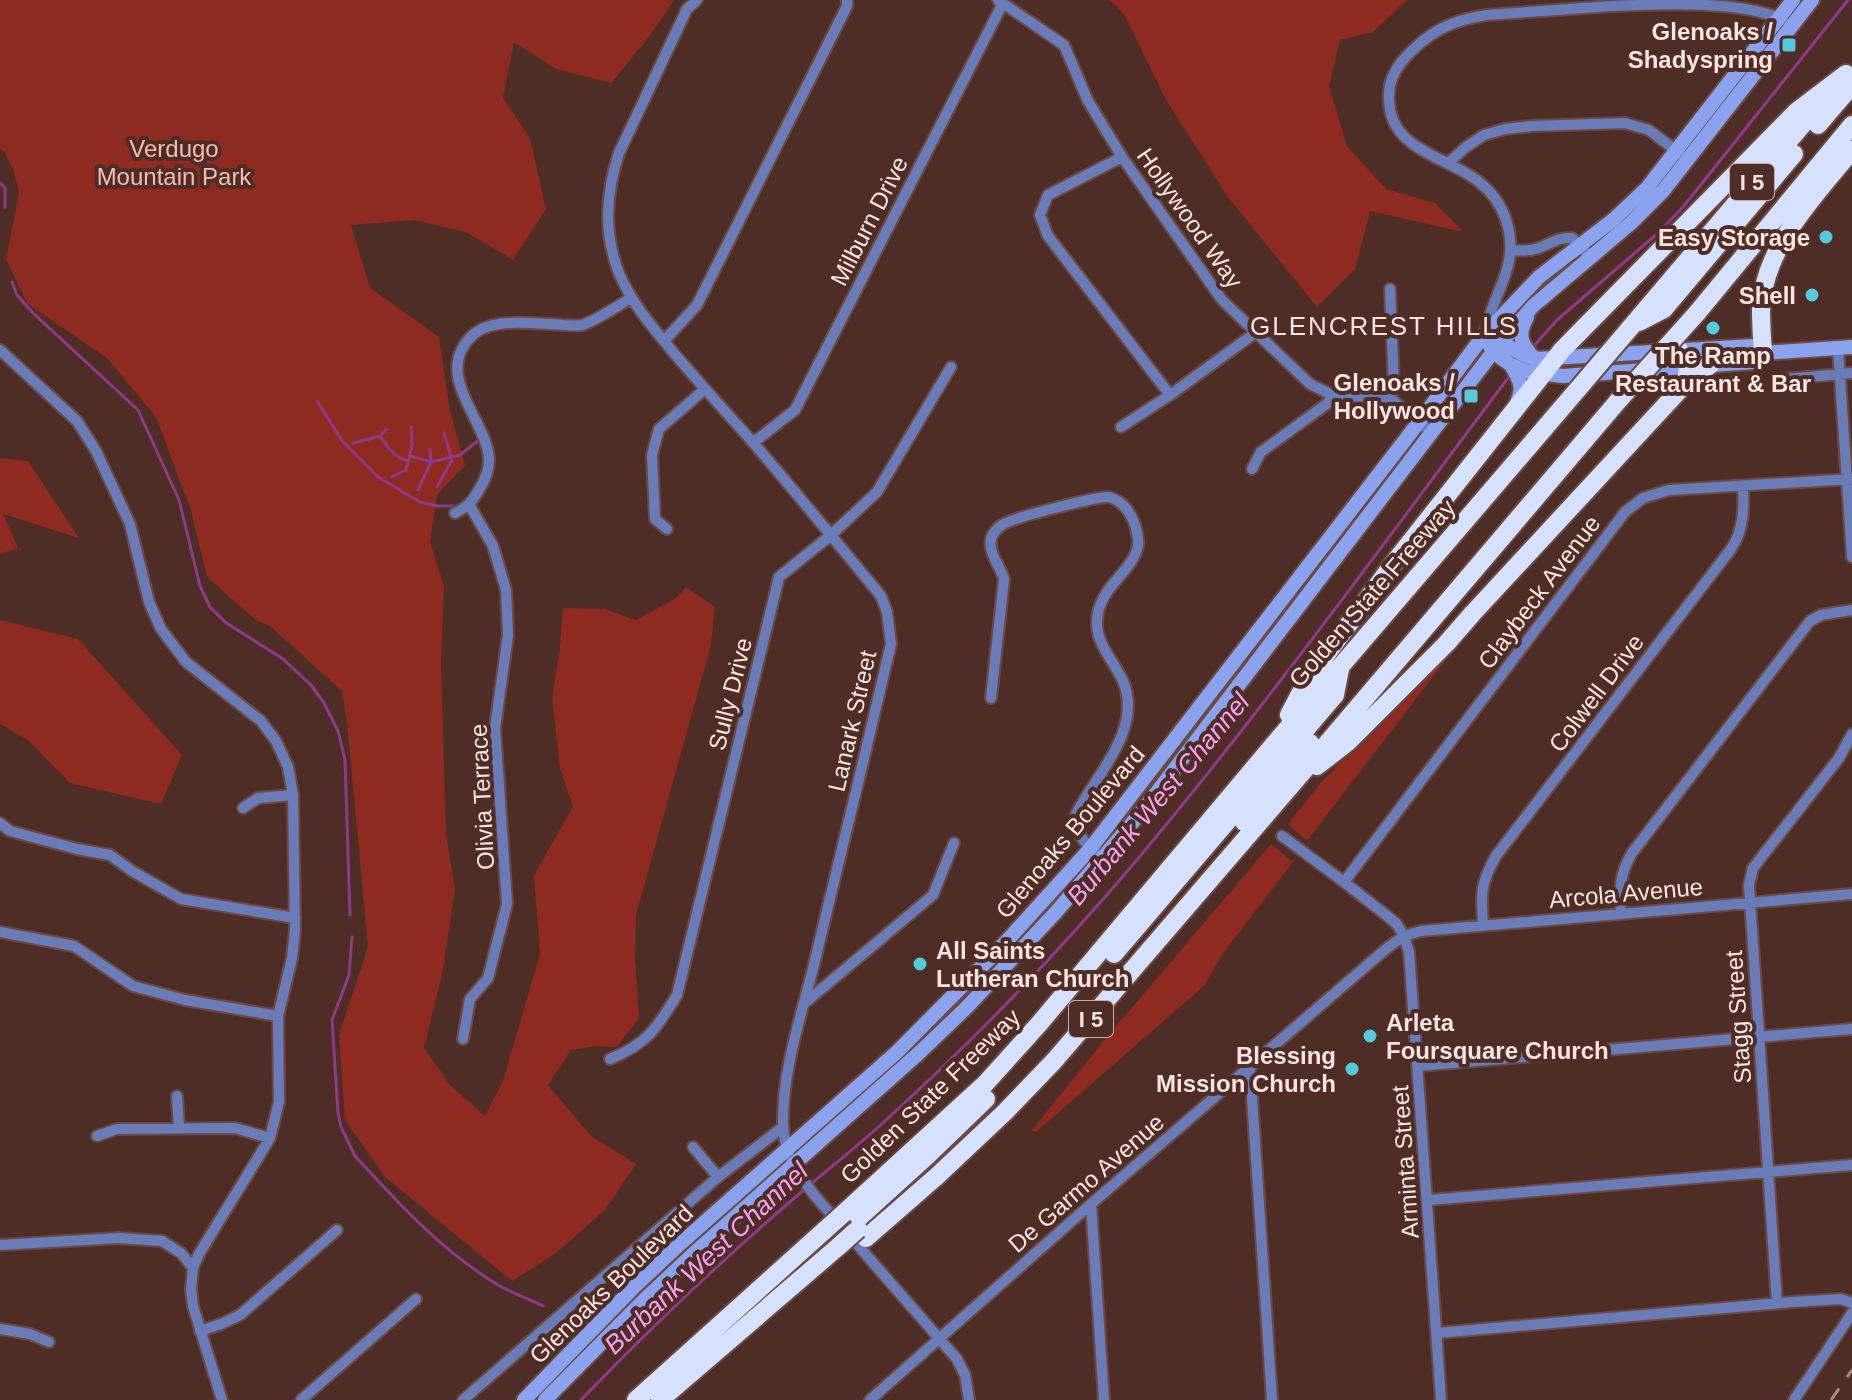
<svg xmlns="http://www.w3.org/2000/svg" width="1852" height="1400" viewBox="0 0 1852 1400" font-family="Arial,sans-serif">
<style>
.green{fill:#8e2a1f}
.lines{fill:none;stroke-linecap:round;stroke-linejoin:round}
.stream{stroke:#8e3a88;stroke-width:3}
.minor-casing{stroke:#6b4a44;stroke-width:14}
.secondary-casing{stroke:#6b4a44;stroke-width:18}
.motorway-casing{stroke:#6b4a44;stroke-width:22}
.minor{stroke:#697cb8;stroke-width:10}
.secondary{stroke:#8ba3ef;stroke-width:14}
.motorway{stroke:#d6e1fe;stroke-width:18}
.rail{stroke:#a78a85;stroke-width:3;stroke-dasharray:14 14;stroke-linecap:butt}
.motorway-bridge-casing{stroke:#6b4a44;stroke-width:22;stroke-linecap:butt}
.motorway-bridge{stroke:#d6e1fe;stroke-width:18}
.poi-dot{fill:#54cadd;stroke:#4f2d27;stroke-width:3}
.labels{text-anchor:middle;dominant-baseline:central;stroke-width:8;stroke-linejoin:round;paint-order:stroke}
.shield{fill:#4f2d27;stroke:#c7ada8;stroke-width:2}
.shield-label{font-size:22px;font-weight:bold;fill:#fbe4df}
.poi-label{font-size:24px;font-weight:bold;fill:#fbe4df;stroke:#4f2d27;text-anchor:end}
.park-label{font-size:24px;fill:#f8bbb1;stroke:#4f2d27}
.street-label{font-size:24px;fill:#fbe4df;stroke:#4f2d27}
.neighbourhood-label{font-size:26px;letter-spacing:2px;fill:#fbe4df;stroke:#4f2d27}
.water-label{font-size:26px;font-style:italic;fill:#f9a1f1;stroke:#4f2d27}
</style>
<rect width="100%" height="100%" fill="#4f2d27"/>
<path class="green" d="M0,0H674L649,37L611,83L556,69L514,42L503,98L530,138L546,209L513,260L468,233L415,220L351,225L370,288L439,337L450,411L465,465L437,495L430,542L444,586L441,662L446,834L455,889L443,970L424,1048L451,1086L485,1116L503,1081L540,954L534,875L573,807L560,768L552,699L560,647L563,608L605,609L635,620L675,599L686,587L715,607L711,645L636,915L635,960L639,1018L617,1047L596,1046L571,1050L548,1085L591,1136L636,1164L605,1210L555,1254L512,1281L385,1177L345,1120L339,1035L368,947L347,723L342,691L270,626L256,620L207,577L191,511L156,417L108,359L27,303L6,259L19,193L13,169L4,151L0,149Z
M1110,0H1407L1373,32L1340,40L1329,86L1347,146L1386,189L1435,203L1463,232L1370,211L1355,269L1317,307L1228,197L1166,100L1124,14Z
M0,458L28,461L79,538L3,514L18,548L0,554Z
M0,620L78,639L182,755L161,804L70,783L28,740L0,724Z
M1448,657L1307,841L1288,824L1318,786L1367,733Z
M1271,844L1293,862L1224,952L1204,986L1036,1132L1032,1130L1107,1037Z"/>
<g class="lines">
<path class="stream" d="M0,183L5,188V207
M12,282L17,295L33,313L138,410L179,500L200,586L210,607L225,622L283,659L311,685L324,703L338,731L345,760L350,915
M1532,348L1557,320L1658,233L1683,207L1848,0
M317,401L343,442L378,477L420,502L437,506H454
M380,436C387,447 395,458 408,461
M353,443L380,436L387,429
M410,456L431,462L460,455L479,440
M392,477L406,470L412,446L411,427
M437,487L452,460L444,433
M418,490L431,462L430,449
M352,937L349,975L332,1020L338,1113L341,1127L355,1156C399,1204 442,1251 498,1285C512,1293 529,1299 543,1306
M811,1184C836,1163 861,1143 885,1121C973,1041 1059,952 1136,861C1267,705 1386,540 1508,378
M581,1400C652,1326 727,1255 805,1189"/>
<defs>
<path id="minor" d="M697,0L687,9L619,153C606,193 603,232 619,273C632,305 656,331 678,358C699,382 721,407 743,431C790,485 835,540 881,596L887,612L891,644C867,747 842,849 817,952C804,1009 782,1066 783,1125C784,1154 798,1174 815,1196L957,1359L965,1375L969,1400
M998,0L1064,45L1088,101L1122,157L1222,300L1310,384L1332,395L1347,397L1378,396L1390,398L1431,432
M1122,157L1048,195L1040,215L1048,236L1170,395
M1448,163L1466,147L1484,135L1505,129L1532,126L1625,123L1649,130L1679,153
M1512,250C1521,251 1530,251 1539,248C1551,243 1559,237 1572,238L1590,257
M1390,289L1394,387L1390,398
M1485,332C1494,290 1521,265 1506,220C1501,205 1491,191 1478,181C1446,156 1389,150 1389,99C1388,84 1393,72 1403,60C1427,33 1450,20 1487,15C1528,12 1570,9 1611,6C1657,4 1744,0 1783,20
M664,341L697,305L847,6V0
M1838,348L1852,557
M0,350L77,421L96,451L130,524L149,602L161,629L186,662L261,721L276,741L288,767L293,795L295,930L292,958L278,1016L279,1102L270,1138L199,1254L193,1268L191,1289L193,1306L222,1400
M1786,379L1852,373
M1121,427L1170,395L1255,333
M753,443L795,410L1003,3
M1252,469L1261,452L1328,403L1332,395
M455,513C469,506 472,502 480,488C485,480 489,469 489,459C487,420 430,373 474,334C494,317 538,324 564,325C569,325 577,326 582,325C594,322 619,305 631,298
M667,529L655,519L652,455L659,429L705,389
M991,698L1004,579C1000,566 988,552 991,539C992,534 998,527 1002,525C1011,518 1098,496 1109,497C1113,498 1122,503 1124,506C1129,511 1134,521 1136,528C1137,533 1139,540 1138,546C1132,574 1095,588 1097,626C1098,646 1115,663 1123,681C1143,729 1097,774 1076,814C1073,834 1088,846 1102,859
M243,808L258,798L293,795
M0,823L10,831L77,849L110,855L132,871L181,899L295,918
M1282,836L1344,882L1396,923L1404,936L1409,952L1441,1400
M1344,882L1625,512L1643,498L1669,490L1852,479
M1621,914C1620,888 1619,875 1632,853L1810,621L1821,615L1852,610
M1483,925C1481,894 1480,884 1496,856L1731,549C1744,530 1744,508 1743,486
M0,932L74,946L133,986L185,1000L278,1016
M806,1002L933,895L954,843
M463,1039L470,999L488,978L507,904L495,728L508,635L506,590L493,546L470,506
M610,1059C647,1044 657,1028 677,995L779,577L831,535L877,492L951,367
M1417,1066L1852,1029
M1250,1067L1272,1400
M177,1096L179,1128
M97,1136L117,1129L235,1128L270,1138
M693,1147L718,1177
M1428,1200L1852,1165
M1091,1204L1104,1400
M0,1245L119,1238L162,1241L181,1253L193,1268
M1777,1303L1749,885L1753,868L1839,758L1852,734
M0,1329L30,1334L49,1342
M200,1331L221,1324L240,1315L337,1230
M1437,1333L1793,1302L1841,1299L1852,1303
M301,1400L416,1299
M463,1400L718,1177L783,1127
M870,1400L1091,1204L1387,948L1404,936L1421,931L1852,894
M1794,1400L1852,1313"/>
<path id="secondary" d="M1527,317C1517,335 1521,344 1534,358
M1496,340L1522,354L1535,359L1753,346L1763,353L1852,347
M1490,346L1493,352L1511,365L1529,372L1563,376L1753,362L1763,353
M1511,365C1521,382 1524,387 1516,405
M524,1400L634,1287L681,1243L897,1052L1005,943L1090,849L1419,422L1484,335L1539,277L1613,220L1647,188L1793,0
M545,1400L645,1299L692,1255L919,1053L967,1007L1056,912L1144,809L1493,352L1533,306L1631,223L1663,191L1812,0"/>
<path id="motorway" d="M1818,125L1852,85
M1697,313L1852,125
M1639,322L1664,309L1794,154
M1630,328L1821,103
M1679,350L1688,367L1686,383
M1763,353C1762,339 1761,324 1761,310C1763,247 1815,196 1852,150
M1289,715L1301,692L1329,651L1396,560L1562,350L1796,112L1846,74
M1317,766L1348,742L1446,644L1473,613L1686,383L1710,365
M1244,822L1310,743
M1114,954L1335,695L1340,669
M844,1213L985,1084L1039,1024L1275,743L1578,389
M853,1223L928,1155L986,1099
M866,1238L937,1176L1005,1112L1054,1061L1295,781L1618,401
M636,1400L825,1230
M660,1400L839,1246"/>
</defs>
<use href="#minor" class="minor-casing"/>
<use href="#secondary" class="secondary-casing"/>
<use href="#motorway" class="motorway-casing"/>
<use href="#minor" class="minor"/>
<use href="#secondary" class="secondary"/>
<use href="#motorway" class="motorway"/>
<path class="rail" d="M1831,1400L1852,1370"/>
<defs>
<path id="motorway-bridge" d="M1578,389L1630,328
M1618,401L1697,313
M825,1230L844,1213
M839,1246L858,1229"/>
</defs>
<use href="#motorway-bridge" class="motorway-bridge-casing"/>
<use href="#motorway-bridge" class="motorway-bridge"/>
</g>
<g class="poi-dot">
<rect x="1781" y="37" width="16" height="16" rx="4"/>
<circle cx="1826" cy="237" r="8"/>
<circle cx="1812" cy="295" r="8"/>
<circle cx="1713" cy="328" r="8"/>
<rect x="1463" y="388" width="16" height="16" rx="4"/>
<circle cx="920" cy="964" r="8"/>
<circle cx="1370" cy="1036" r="8"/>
<circle cx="1352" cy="1069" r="8"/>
</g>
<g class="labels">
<g class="shield">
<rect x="1730" y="164" width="44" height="36" rx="6"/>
<rect x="1069" y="1001" width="44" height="36" rx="6"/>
</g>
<g class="shield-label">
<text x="1752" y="182">I 5</text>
<text x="1091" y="1019">I 5</text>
</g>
<g class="poi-label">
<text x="1773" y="31">Glenoaks /<tspan x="1773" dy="28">Shadyspring</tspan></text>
<text x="1810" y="237">Easy Storage</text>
<text x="1796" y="295">Shell</text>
<text x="1713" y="355" text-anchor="middle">The Ramp<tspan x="1713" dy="28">Restaurant &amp; Bar</tspan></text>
<text x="1455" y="382">Glenoaks /<tspan x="1455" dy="28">Hollywood</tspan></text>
<text x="936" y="950" text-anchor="start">All Saints<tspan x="936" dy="28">Lutheran Church</tspan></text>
<text x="1386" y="1022" text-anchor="start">Arleta<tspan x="1386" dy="28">Foursquare Church</tspan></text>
<text x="1336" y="1055">Blessing<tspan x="1336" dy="28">Mission Church</tspan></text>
</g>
<g class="park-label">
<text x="174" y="148">Verdugo<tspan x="174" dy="28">Mountain Park</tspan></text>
</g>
<g class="street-label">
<text transform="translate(1190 218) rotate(55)">Hollywood Way</text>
<text transform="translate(869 221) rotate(-63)">Milburn Drive</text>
<text transform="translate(1539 592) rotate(-53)">Claybeck Avenue</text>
<text transform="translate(1372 593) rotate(-49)">Golden State Freeway</text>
<text transform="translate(1596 693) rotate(-53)">Colwell Drive</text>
<text transform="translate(730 694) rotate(-76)">Sully Drive</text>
<text transform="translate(852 721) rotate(-77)">Lanark Street</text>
<text transform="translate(482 797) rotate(-93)">Olivia Terrace</text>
<text transform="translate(1070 832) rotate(-50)">Glenoaks Boulevard</text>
<text transform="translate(1626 893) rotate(-5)">Arcola Avenue</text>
<text transform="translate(1738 1017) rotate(-94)">Stagg Street</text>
<text transform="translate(930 1096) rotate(-44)">Golden State Freeway</text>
<text transform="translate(1405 1162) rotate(-94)">Arminta Street</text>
<text transform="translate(1086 1183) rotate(-41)">De Garmo Avenue</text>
<text transform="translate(611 1284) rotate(-44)">Glenoaks Boulevard</text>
</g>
<g class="neighbourhood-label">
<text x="1384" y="326">GLENCREST HILLS</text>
</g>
<g class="water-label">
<text transform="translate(1158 799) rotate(-50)">Burbank West Channel</text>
<text transform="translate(706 1258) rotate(-43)">Burbank West Channel</text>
</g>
</g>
</svg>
